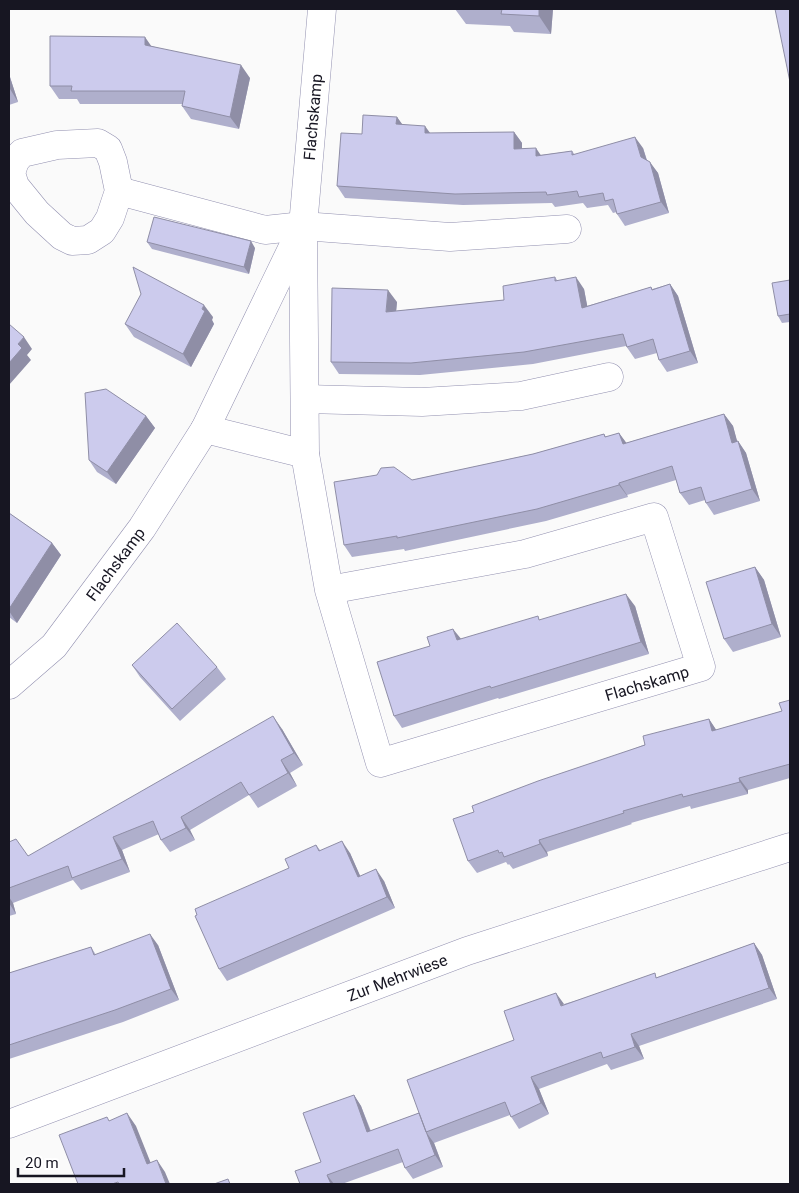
<svg xmlns="http://www.w3.org/2000/svg" width="799" height="1193" viewBox="0 0 799 1193" font-family="Roboto,sans-serif">
<style>
.lines{fill:none;stroke-linecap:round;stroke-linejoin:round}
.minor-casing{stroke:#9290b0;stroke-width:29}
.minor{stroke:#fff;stroke-width:28}
.wall{fill:#afafcc}
.shaded-wall{fill:#8f8ea6}
.building{fill:#cccbed;stroke:#8f8ea6}
.labels{text-anchor:middle;dominant-baseline:central;stroke-width:5;stroke-linejoin:round;paint-order:stroke}
.street-label{font-size:16px;fill:#171622;stroke:#fff}
</style>
<rect width="100%" height="100%" fill="#fafafa"/>
<g class="lines">
<defs>
<g id="minor">
<path d="M98,143L108,149L113,162L119,191L110,218L102,231L88,240L72,241L62,236L37,213L15,186L11,173L15,161L22,153L57,145Z"/>
<path d="M119,191L265,230L303,226L450,237L567,229"/>
<path id="s1" d="M303,226L305,454L329,590L380,763L701,667L654,517L525,554L329,590"/>
<path d="M305,399L422,402L521,396L609,377"/>
<path d="M205,429L305,454"/>
<path id="s2" d="M9,685L54,646L142,528L205,429L303,226L322,9"/>
<path id="s3" d="M9,1124L467,951L790,847"/>
</g>
</defs>
<use href="#minor" class="minor-casing"/>
<use href="#minor" class="minor"/>
</g>
<path class="wall" d="M455,9H553L551,34L514,32L510,26L466,24Z
M152,46L250,78L239,129L191,119L182,106V104H80L77,99H59L50,86Z
M9,74L18,102L9,105Z
M397,117L402,125L430,133L514,132L522,143V149L541,155L572,151L575,155L643,148L647,160L658,173L669,213L625,226L617,214V212L613,213L608,205L587,208L583,203L555,207L552,203L463,205L345,198L337,186L362,134Z
M147,242L255,248L249,274L152,249Z
M555,277L557,280L584,289L587,306L651,287L652,289L670,284L678,296L698,363L667,372L659,360L657,353L635,359L626,346L533,364L420,375L339,374L331,362L397,302L396,311L504,300Z
M790,280V322L782,323L778,316Z
M213,317L212,320L214,324L191,367L134,337L125,324Z
M724,414L733,426L737,442L738,441L746,453L760,501L714,515L706,503L705,500L689,505L680,493L676,480L627,495L628,497L546,521L405,551L404,549L352,557L344,545L412,480L533,454L604,434L606,437L619,433L626,443Z
M146,416L155,428L116,484L97,472L89,460Z
M9,513L52,543L61,555L17,623L9,617Z
M755,567L764,580L781,637L733,652L724,639Z
M635,606L649,654L499,699L498,698L402,728L394,716L461,639L541,620Z
M132,665L217,667L226,679L180,721L140,677Z
M790,700V778L748,790V794L691,809L690,806L631,823L632,824L547,852L548,856L513,869L509,864L508,865L506,862L477,873L468,861L474,812L709,719L716,730L782,711Z
M282,729L303,765L290,773L297,786L258,808L249,795L190,830L195,840L170,852L161,840L159,834L122,850L130,872L81,890L73,880L13,903L16,914L9,916V842L28,856Z
M316,845L320,850L350,853L360,876L384,881L395,908L227,981L219,969L289,868Z
M754,943L762,955L777,999L639,1046L644,1059L611,1070L607,1064L539,1089L549,1114L519,1129L510,1115L434,1143L443,1167L413,1179L405,1168L403,1162L342,1184H300L321,1162L354,1095L361,1106L371,1131L419,1113L514,1040L564,1004L658,977Z
M158,945L179,1000L123,1022L9,1059V973L91,947L96,955Z"/>
<path class="shaded-wall" d="M539,9H553L551,34L539,16Z
M145,37L154,50L145,45Z
M241,65L250,78L239,129L230,117Z
M9,74L18,102L10,89L9,87Z
M397,117L405,128L396,124Z
M425,126L433,137L425,133Z
M514,132L522,143V160L514,149Z
M635,137L643,148L649,168L641,157Z
M536,148L544,160L536,156Z
M650,162L658,173L669,213L661,202Z
M251,241L255,248L249,274L244,267Z
M576,277L584,289L590,320L582,308Z
M670,284L678,296L698,363L690,351Z
M388,290L397,302L395,324L386,312Z
M204,305L213,317L212,320L214,324L191,367L183,354Z
M24,337L32,349L27,355L31,360L9,385V363L18,344Z
M724,414L733,426L741,455L732,443Z
M146,416L155,428L116,484L107,472Z
M619,433L628,445L623,444Z
M738,441L746,453L760,501L752,489Z
M619,483L627,495L628,497L619,485Z
M52,543L61,555L17,623L9,611V609Z
M755,567L764,580L781,637L772,624Z
M626,594L635,606L649,654L641,642Z
M453,629L462,640H457Z
M273,716L282,729L303,765L294,753Z
M709,719L717,731H712Z
M281,760L290,773L297,786L288,773Z
M739,778L748,790V794L740,782Z
M181,817L190,830L195,840L186,828Z
M113,837L122,850L130,872L122,859Z
M539,840L547,852L548,856L540,844Z
M342,841L350,853L366,889L358,877Z
M376,869L384,881L395,908L387,897Z
M9,897L13,903L16,914L9,903Z
M150,934L158,945L179,1000L171,989Z
M754,943L762,955L777,999L769,988Z
M556,993L564,1004L561,1006Z
M631,1034L639,1046L644,1059L635,1047Z
M531,1077L539,1089L549,1114L541,1103Z
M354,1095L361,1106L375,1144L367,1132Z
M127,1113L136,1126L156,1176L147,1164Z
M426,1132L434,1143L443,1167L435,1155Z
M157,1160L165,1172L170,1184H166Z
M327,1175L334,1184H331Z"/>
<path class="building" d="M502,9H539V16L501,14Z
M775,9H790V82Z
M50,36L145,37V45L241,65L230,117L182,106L185,91H71L72,86H50Z
M363,115L397,117L396,124L425,126V133L514,132V149L536,148V156L572,151V155L635,137L641,157L650,162L661,202L617,214L613,199L605,201L603,193L579,197L577,191L547,195L546,192L455,194L337,186L341,133L362,134Z
M154,217L251,241L244,267L147,242Z
M133,267L204,305L202,309L205,311L183,354L125,324L141,294Z
M555,277V281L576,277L582,308L651,287L652,290L670,284L690,351L659,360L653,339L627,347L623,334L524,352L411,363L331,362L332,288L388,290L386,312L504,300L503,286Z
M790,280V314L778,316L772,283Z
M9,324L24,337L18,344L22,348L9,363Z
M106,389L146,416L107,472L89,460L85,393Z
M724,414L732,443L738,441L752,489L706,503L701,487L680,493L672,466L619,483V485L537,509L397,538V536L344,545L334,482L377,475L381,468L394,467L412,480L533,454L604,434L605,437L619,433L623,444Z
M9,513L52,543L9,609Z
M755,567L772,624L724,639L706,582Z
M626,594L641,642L491,688L490,686L394,716L377,662L430,646L427,637L453,629L457,640L538,616L539,620Z
M177,623L217,667L172,709L132,665Z
M790,700V764L739,778L740,782L683,797L682,794L623,811L624,813L539,840L540,844L504,857L502,852L499,853L498,850L468,861L453,819L474,812L472,806L538,781L645,745L643,736L709,719L712,731L782,711L779,703Z
M273,716L294,753L281,760L288,773L249,795L241,782L181,817L186,828L161,840L153,821L113,837L122,859L72,878L68,866L9,888V842L16,839L28,856Z
M342,841L358,877L376,869L387,897L219,969L195,916L197,915L195,909L289,868L285,859L316,845L319,851Z
M150,934L171,989L115,1010L9,1045V973L91,947L94,955Z
M754,943L769,988L631,1034L635,1047L603,1058L601,1052L531,1077L541,1103L511,1117L505,1102L426,1132L407,1080L514,1040L504,1011L556,993L561,1006L655,973L656,978Z
M354,1095L367,1132L419,1113L435,1155L405,1168L398,1149L327,1175L331,1184H300L295,1171L321,1162L303,1113Z
M127,1113L147,1164L157,1160L166,1184H119L118,1182L112,1184H78L59,1135L107,1117L109,1121Z
M228,1179L230,1184H214Z"/>
<g class="labels">
<g class="street-label">
<text stroke="none"><textPath href="#s2" startOffset="659">Flachskamp</textPath></text>
<text stroke="none"><textPath href="#s2" startOffset="162">Flachskamp</textPath></text>
<text stroke="none"><textPath href="#s1" startOffset="825">Flachskamp</textPath></text>
<text stroke="none"><textPath href="#s3" startOffset="415">Zur Mehrwiese</textPath></text>
</g>
</g>
<rect width="799" height="1193" fill="none" stroke="#171622" stroke-width="20"/>
<path d="M18 1168v8h106v-8" fill="none" stroke="#171622" stroke-width="2.5"/>
<text x="25" y="1168" font-size="15" fill="#171622" stroke="#ffffff" stroke-width="4" paint-order="stroke">20 m</text>
</svg>
